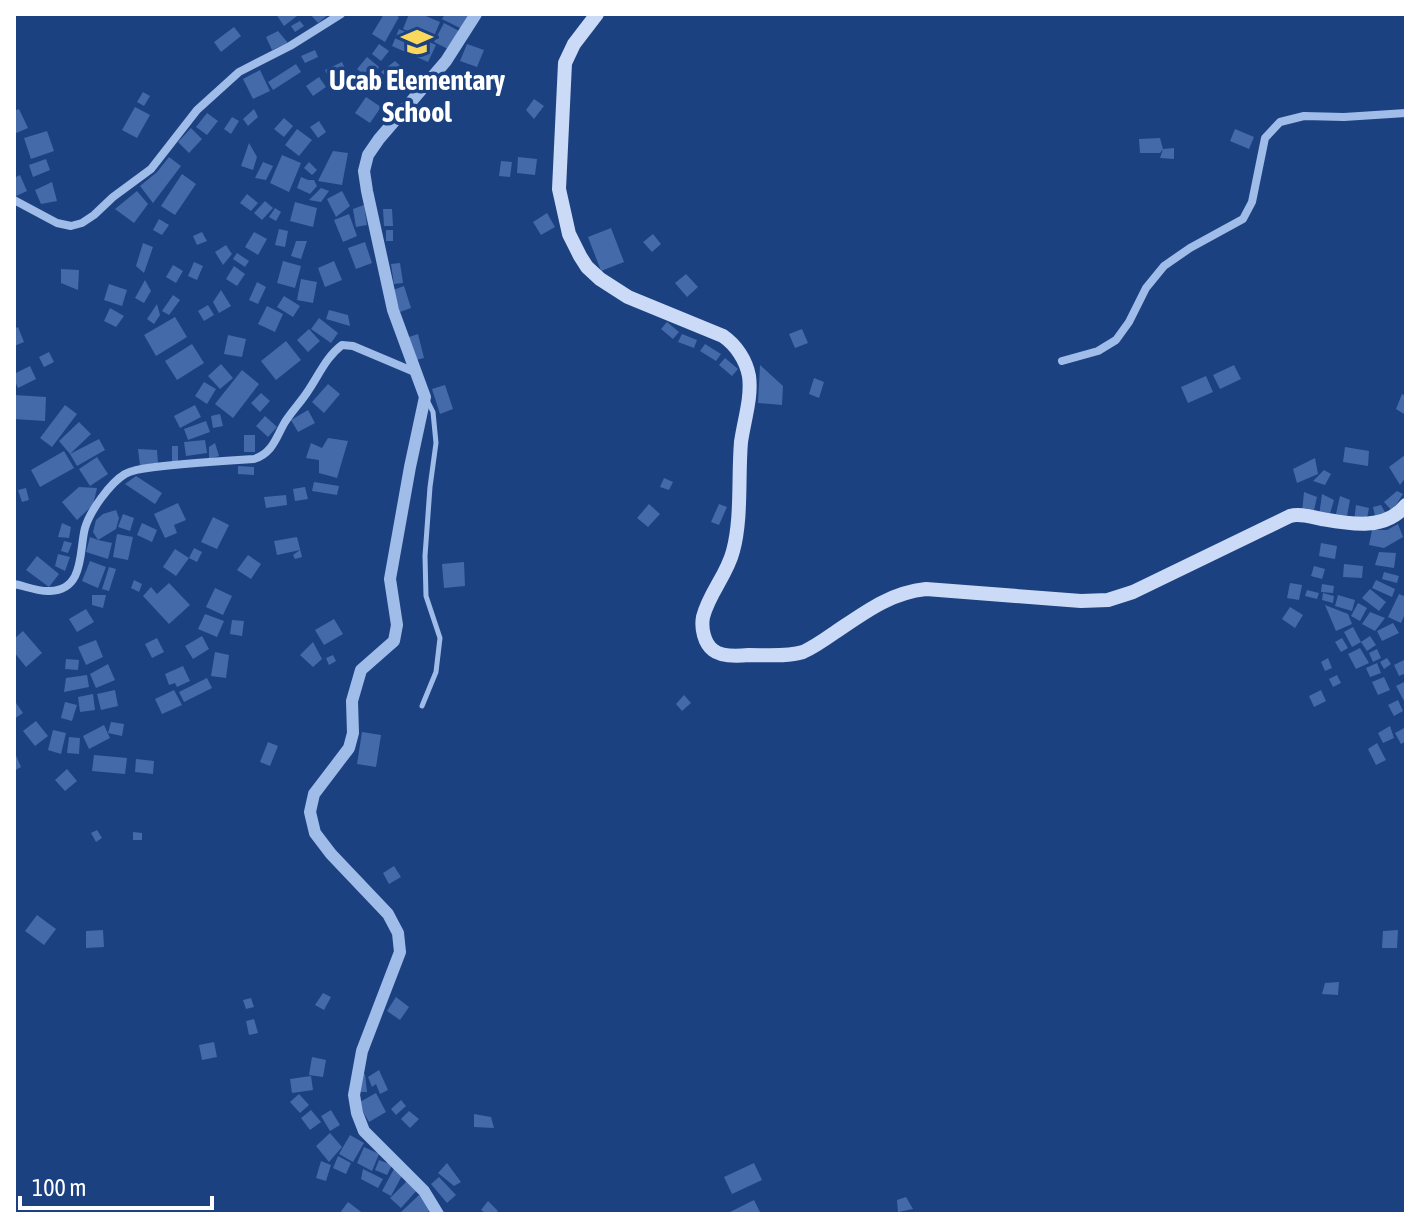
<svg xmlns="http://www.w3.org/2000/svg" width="1420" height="1228" viewBox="0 0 1420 1228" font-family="'Asap Condensed',sans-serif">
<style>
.building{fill:#446aaa}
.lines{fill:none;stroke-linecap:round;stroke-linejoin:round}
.service{stroke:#a0bce9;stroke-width:5}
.minor{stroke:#a0bce9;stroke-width:8}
.tertiary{stroke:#a0bce9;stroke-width:12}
.secondary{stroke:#cbdbf7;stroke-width:14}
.labels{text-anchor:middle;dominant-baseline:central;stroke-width:7;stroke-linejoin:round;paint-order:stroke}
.poi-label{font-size:28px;font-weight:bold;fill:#fff;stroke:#1c4180}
</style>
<rect width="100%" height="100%" fill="#1c4180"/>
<path class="building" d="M276,14H296L297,16L284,26Z
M310,14H329L318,23Z
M384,14H393L399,17L385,42L372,34Z
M409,14H421L440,22L432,41L403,29Z
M445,14H465L471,17L464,30L442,19Z
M300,21L304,26L295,32L291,26Z
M444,23L461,32L452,51L434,42Z
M234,27L241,36L221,52L214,42Z
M399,29L436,45L428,62L392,46Z
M278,31L288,43L272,50L266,37Z
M379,44L389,51L381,61L372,54Z
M467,44L484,50L477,67L460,61Z
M315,50L318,57L305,63L301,56Z
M367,57L379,67L369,79L357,69Z
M395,61L409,74L397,87L381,72Z
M342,62L348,75L331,83L325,70Z
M296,64L301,72L273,90L268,82Z
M260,70L270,91L253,99L243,79Z
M319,77L326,87L313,96L306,86Z
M143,92L150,96L144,106L137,102Z
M366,97L381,107L370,123L355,113Z
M534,99L544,106L534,119L526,110Z
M135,107L150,115L137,138L122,130Z
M19,109L28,128L14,134V111Z
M254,109L258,117L248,126L243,119Z
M207,113L218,121L207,135L196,127Z
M232,117L239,121L231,134L224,129Z
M284,118L293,126L284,137L274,129Z
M319,121L326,132L318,138L310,127Z
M191,128L202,139L189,153L178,142Z
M297,129L312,140L299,156L285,145Z
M1235,129L1254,137L1249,149L1230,141Z
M47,131L54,151L31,159L24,138Z
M1160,138L1163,149L1160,153H1140L1139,139Z
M249,143L257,157L253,170L241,166Z
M1174,148V159L1160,158L1163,149Z
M333,151L348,153L342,185L318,181Z
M282,155L301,163L289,192L270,183Z
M169,157L181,166L153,203L140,186L157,172Z
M518,157L537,159L535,175L517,173Z
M46,159L50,170L33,177L29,165Z
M501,161L512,162L510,177L499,176Z
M263,162L273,166L266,180L255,178Z
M309,162L317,170L312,175L304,168Z
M182,174L196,184L175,215L161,206Z
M20,175L27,191L14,197V178Z
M301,177L308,180H314L317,186L310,194L297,188Z
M52,182L57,201L41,204L35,190Z
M321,188L329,191L321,202L309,200Z
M137,191L148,204L134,223L115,209Z
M342,191L350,206L336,217L327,199Z
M247,194L258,203L251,211L240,203Z
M265,201L273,208L262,220L254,213Z
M295,202L317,208L313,227L290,221Z
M364,205L367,225L356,227L353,209Z
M275,208L281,212L276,221L269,217Z
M383,209H392L393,226H384Z
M547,213L555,227L541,235L533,222Z
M349,214L357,236L343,242L334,220Z
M159,219L169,225L162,235L153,230Z
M611,228L624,262L601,271L588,237Z
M279,229L288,231L285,247L275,245Z
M386,230H393V241H386Z
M202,232L207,241L197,245L193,236Z
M254,232L267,239L258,255L245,247Z
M653,234L661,244L652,252L643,242Z
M296,241H307L301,259L291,256Z
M365,242L372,263L356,269L348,248Z
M143,243L153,247L144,273L136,266Z
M226,245L232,254L223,265L215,252Z
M237,253L249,261L245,267L233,259Z
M283,261L301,266L295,288L277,283Z
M334,261L342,280L325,287L318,268Z
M194,262L203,266L197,280L188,276Z
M400,263L403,283L394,284L391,264Z
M173,265L183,271L176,283L166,277Z
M234,266L245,274L237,286L226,279Z
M61,269L79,270L78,290L61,283Z
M686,274L698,287L687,297L675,283Z
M301,279L317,282L313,303L297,300Z
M145,280L151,291L144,303L135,298Z
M257,282L266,287L258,304L249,300Z
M109,284L127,290L122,306L104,300Z
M404,286L411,308L400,312L393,290Z
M221,290L231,306L219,313L213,302Z
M173,295L180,300L169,315L162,311Z
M284,296L300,306L293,317L277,307Z
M157,304L160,315L154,324L147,319Z
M208,305L214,315L204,321L198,311Z
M267,306L283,314L275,332L258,324Z
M110,308L124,316L116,327L104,321Z
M329,310L348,315L350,326L326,319Z
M175,317L187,337L156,356L144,335Z
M319,318L338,333L331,343L311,329Z
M667,322L679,332L673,339L661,329Z
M18,327L24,342L14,346V329Z
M309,329L320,341L308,352L297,340Z
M802,329L808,343L795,348L789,334Z
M418,334L424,358L412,361L406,338Z
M682,334L697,340L694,348L678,342Z
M228,335L246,339L242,357L224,354Z
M286,341L301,360L276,380L261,361Z
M192,344L204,363L177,380L165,361Z
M705,344L721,354L716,361L700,351Z
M49,352L54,362L44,367L39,357Z
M725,358L738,369L732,376L719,365Z
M221,364L233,378L220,389L208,376Z
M760,365L783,386L782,405L758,403Z
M1234,365L1241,379L1220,389L1213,375Z
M30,366L36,379L18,388L14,379V374Z
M242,370L259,384L233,418L215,404Z
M1206,376L1213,392L1188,403L1181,387Z
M814,378L824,382L819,398L809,394Z
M204,382L216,389L207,404L195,396Z
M328,384L340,394L324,413L312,402Z
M445,385L453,409L440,414L432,389Z
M261,393L270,401L260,412L251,403Z
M1402,394L1406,396L1404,414L1396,409Z
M14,395L46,397L45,421L14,419Z
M65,405L77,414L52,447L40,438Z
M195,405L201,417L180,428L174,416Z
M308,410L315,423L298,432L291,420Z
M220,414L223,426L213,428L211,416Z
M265,416L277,427L268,437L256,426Z
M206,421L210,432L188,440L184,429Z
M79,422L91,434L70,454L99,439L105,450L77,466L70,454L59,441Z
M244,435H255V452H244Z
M328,438L348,441L337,478L319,473V460L306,458L311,443L322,448Z
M205,440L207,453L186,456L184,442Z
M215,443L219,456L209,459V447Z
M172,446H178V463L172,462Z
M1345,447L1369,451L1368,466L1343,462Z
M138,449L157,450L158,463L140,465Z
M64,451L74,468L40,487L31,470Z
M1405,455L1406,477L1400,485L1389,467Z
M97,457L108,474L90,486L79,469Z
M1315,458L1318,474L1297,483L1293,469Z
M238,466L254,467V475L238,474Z
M1324,470L1331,474L1325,485L1313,481Z
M136,476L162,493L155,504L125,484Z
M664,478L673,482L669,490L660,487Z
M314,482L339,486L337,495L312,491Z
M79,487L97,488L93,505L77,520L62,502Z
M305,487L308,499L295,501L293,489Z
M26,488L29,500L22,502L18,490Z
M1397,491L1403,494L1392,511L1384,502Z
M1304,492L1317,497L1313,515L1302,513Z
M1322,494L1334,500L1329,517L1319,516Z
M286,495L287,505L266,508L264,497Z
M1340,496L1350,500L1347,516L1336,514Z
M178,503L186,520L174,525L177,533L165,538L154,514Z
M649,504L660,514L648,527L637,518Z
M719,504L727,507L719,525L711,522Z
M1356,505L1369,508L1366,523L1354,521Z
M1381,505L1386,514L1376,520L1373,507Z
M116,510L119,518L116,529L98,540L112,543L108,559L86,552L90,537L98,540L93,532L96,520L103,514Z
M123,514L134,518L130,531L118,527Z
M213,517L229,525L217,549L201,542Z
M62,523L71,527L69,538L58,537Z
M142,523L157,530L152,542L137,535Z
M1398,524L1403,537L1384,548L1369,545L1372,530H1387Z
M117,534L133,537L128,560L113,557Z
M297,537L302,557L295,559L293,555L300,550L277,555L274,541Z
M64,541L72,543L68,553L61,551Z
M1321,543L1337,546L1335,559L1319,556Z
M194,548L202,552L197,562L189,558Z
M175,549L189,558L176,576L163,567Z
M1379,552L1396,553L1394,568L1375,565Z
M58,554L70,557L65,571L55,566Z
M248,555L261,564L251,579L237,570Z
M37,556L59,574L49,587L26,570Z
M90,561L106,567L98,588L82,581Z
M464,562L465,586L444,588L442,564Z
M1344,564L1363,566L1362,578L1343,577Z
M1314,566L1325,569L1322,579L1311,576Z
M109,567L116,569L109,591L102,589Z
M1384,572L1399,576L1397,583L1382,579Z
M134,580L142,584L139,592L131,588Z
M1376,580L1395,589L1392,597L1372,588Z
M169,583L190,605L169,624L143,596L151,587L157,594Z
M1290,583L1302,585L1299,600L1287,598Z
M1322,584L1334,586L1333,593L1321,592Z
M215,588L232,596L223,615L206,607Z
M1370,589L1386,602L1379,611L1362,598Z
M1307,590L1319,593L1317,599L1305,596Z
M1323,593L1334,596L1333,603L1322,600Z
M1399,594L1406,597V611L1401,623L1388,617Z
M92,595H106L103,608L92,605Z
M1338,595L1355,600L1352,611L1335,606Z
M1358,603L1367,608L1360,621L1351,616Z
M1325,605L1348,614L1352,624L1336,631Z
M1290,607L1303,615L1295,628L1282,619Z
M86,609L94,622L77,632L69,619Z
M1370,612L1385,618L1375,631L1362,624Z
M205,614L224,621L217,637L198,629Z
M334,619L343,634L324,645L315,630Z
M232,620L244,621L242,636L230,634Z
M1393,623L1399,633L1382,641L1377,631Z
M1353,627L1361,642L1352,647L1344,632Z
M23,631L42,653L26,667L14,652V639Z
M202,636L209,649L193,659L185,646Z
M1370,636L1376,645L1367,651L1361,642Z
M157,638L164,652L152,658L145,644Z
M1342,638L1348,648L1341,652L1335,642Z
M96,640L103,657L86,665L78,647Z
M313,642L322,659L313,667L300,655Z
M1360,648L1369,663L1356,669L1348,654Z
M1377,649L1381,658L1373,662L1369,653Z
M215,652L229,655L226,678L211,676Z
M333,655L336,661L329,665L326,658Z
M1328,658L1332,668L1325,671L1321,662Z
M1387,658L1391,664L1384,669L1380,662Z
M66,659L79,660L78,670L65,669Z
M1406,659V673L1399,676L1394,665Z
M1377,663L1381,673L1370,677L1366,668Z
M108,664L115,680L96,688L90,674Z
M183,666L190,681L177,687L175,683L169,685L165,674Z
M87,675L89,687L64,692L66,678Z
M1337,675L1341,683L1333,687L1329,679Z
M1384,677L1390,690L1378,695L1372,682Z
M207,678L212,688L184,702L179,692Z
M1404,682L1406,700L1404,701L1396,686Z
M115,690L118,706L101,710L97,694Z
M174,690L182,705L162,714L155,699Z
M1321,690L1326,701L1314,707L1309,696Z
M93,694L95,710L80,712L78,697Z
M684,695L691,703L682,711L676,704Z
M14,700L23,713L14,719Z
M1398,700L1403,711L1394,716L1388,705Z
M65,702L77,705L72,721L61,718Z
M36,721L48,736L35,746L23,731Z
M111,722L124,724L122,736L108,733Z
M104,725L110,738L89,749L83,736Z
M1390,726L1394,738L1383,743L1378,733Z
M1406,727V741L1401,744L1395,733Z
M53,730L66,733L61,754L48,750Z
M362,732L381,735L376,767L357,764Z
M69,737L80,738L79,754L67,753Z
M268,742L278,746L270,766L260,762Z
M1377,743L1386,760L1376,765L1368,749Z
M14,751L21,767L14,771Z
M94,755L127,758L125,774L92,771Z
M136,759L154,761L153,774L135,772Z
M67,769L77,781L65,791L55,780Z
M97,830L102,838L96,842L91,833Z
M133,832L142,833V840H133Z
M394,866L401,877L389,884L383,873Z
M37,915L56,929L44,945L25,931Z
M103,930L104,947L86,948V931Z
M1398,930L1397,948H1382L1383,931Z
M1339,982L1338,995L1322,994L1325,983Z
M323,993L331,997L324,1010L315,1005Z
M396,997L409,1007L400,1020L387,1011Z
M251,998L254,1007L246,1009L243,1000Z
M254,1019L258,1033L249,1035L246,1021Z
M214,1042L217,1057L202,1060L199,1045Z
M312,1057L326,1060L323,1077L309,1075Z
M379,1070L388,1090L380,1094L376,1084L372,1087L368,1077Z
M359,1074H365L367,1092H361Z
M311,1076L313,1090L292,1093L290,1079Z
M376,1093L386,1112L369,1122L358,1103Z
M299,1094L309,1105L300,1113L290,1102Z
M401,1100L406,1106L396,1115L391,1109Z
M311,1110L321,1122L310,1130L301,1118Z
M331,1110L340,1125L330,1131L321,1116Z
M409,1111L419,1119L410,1128L401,1119Z
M474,1114L491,1117L494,1128L474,1127Z
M330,1133L342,1147L329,1162L316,1146Z
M350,1135L364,1143L353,1162L339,1154Z
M364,1147L379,1154L372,1171L357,1163Z
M338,1156L351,1163L346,1174L333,1168Z
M379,1160L392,1165L387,1175L375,1170Z
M321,1161L331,1165L326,1181L316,1178Z
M447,1163L461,1182L454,1186L438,1173Z
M754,1163L762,1180L732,1194L724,1177Z
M395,1167L404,1172L391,1196L382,1191Z
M363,1169L383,1179L378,1188L361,1179Z
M439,1177L456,1195L447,1203L431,1184Z
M408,1180L418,1189L401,1208L390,1198Z
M420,1194L432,1208L426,1214H399Z
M906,1197L913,1209L898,1212L897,1200Z
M754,1200L761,1214H726Z
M488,1201L498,1211L495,1214H487L481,1210Z
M348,1202L364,1214H339Z"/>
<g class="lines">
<path class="service" d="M422,706L436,672L440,638L426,596L425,556L430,487L436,443L433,412L428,402"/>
<path class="minor" d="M14,200L57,223L71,226L82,223L94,215L113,197L151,169L197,110L239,72L290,46L341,14
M1062,361L1098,351L1116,340L1129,322L1146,288L1164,266L1190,248L1243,219L1252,202L1265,138L1280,122L1304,116L1344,117L1406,113
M14,584C25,586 39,592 50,591C85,590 79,550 85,528C90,511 110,483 125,474C134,469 146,468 155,467C188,463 221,461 254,459C273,453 276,437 285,422C292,411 301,402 308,391C319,375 326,357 342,345L353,346L417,373"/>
<path class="tertiary" d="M438,1214L424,1191L364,1131L357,1113L354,1095L362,1051L400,952L398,933L388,914L331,854L315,833L310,812L314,794L349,748L353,733L352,701L361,670L394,641L397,625L390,579L410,467L425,397L393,310L367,191L364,171L368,155L379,139L446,61L476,14"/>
<path class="secondary" d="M597,14L574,44L565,63L559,189L569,234L580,256L587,267L600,279L628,297L723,336C736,345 746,360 749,376C752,397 744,421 741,442C738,476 742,518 733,551C727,575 709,593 703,617C701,628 704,643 713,650C721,657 739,656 749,655C766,655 787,657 803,652C814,647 824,640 834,633C864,613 889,593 926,589L1081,601L1108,600L1133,592L1290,516C1300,513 1311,517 1322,519C1350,524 1385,531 1406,505"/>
</g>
<defs>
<symbol id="school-bare" viewBox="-9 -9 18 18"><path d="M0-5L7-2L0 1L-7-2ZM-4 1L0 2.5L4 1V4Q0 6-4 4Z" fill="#fad85e" stroke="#1c4180" stroke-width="2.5" paint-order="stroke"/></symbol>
</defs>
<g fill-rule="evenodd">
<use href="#school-bare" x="395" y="20" width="44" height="44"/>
</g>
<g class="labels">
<g class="poi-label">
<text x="417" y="80">Ucab Elementary<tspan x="417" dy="32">School</tspan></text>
</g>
</g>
<rect width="1420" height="1228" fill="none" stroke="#ffffff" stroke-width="32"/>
<path d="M20 1196v12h192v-12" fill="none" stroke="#ffffff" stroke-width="4"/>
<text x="32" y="1196" font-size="24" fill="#ffffff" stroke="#1c4180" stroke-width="6" paint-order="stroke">100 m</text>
</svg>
